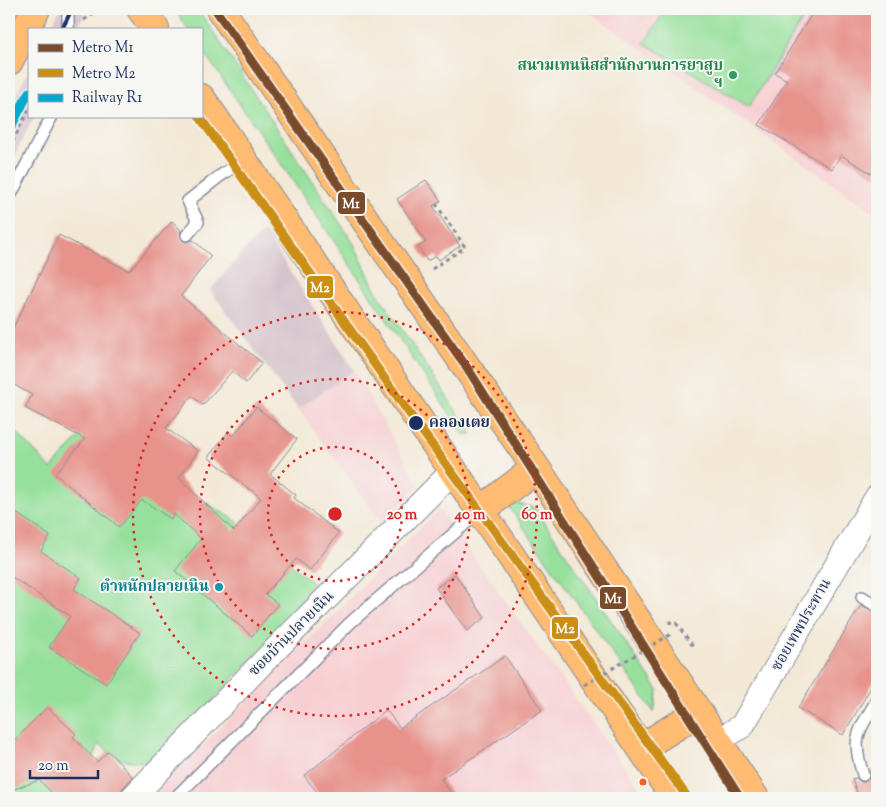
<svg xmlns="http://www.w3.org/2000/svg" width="886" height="807" viewBox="0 0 886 807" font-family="'Sorts Mill Goudy','Noto Serif Thai',serif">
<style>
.built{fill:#f7cfd3}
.industrial{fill:#d2bdc7}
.green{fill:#96e09b;stroke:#58887c}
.building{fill:#e7928b}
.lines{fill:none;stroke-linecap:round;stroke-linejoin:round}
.lane-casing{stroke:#878c9a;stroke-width:14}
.street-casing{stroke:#878c9a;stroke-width:26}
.primary-casing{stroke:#878c9a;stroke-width:30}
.highway-casing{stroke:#878c9a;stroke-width:30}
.path{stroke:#878c9a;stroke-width:3;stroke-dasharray:4 4;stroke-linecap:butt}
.lane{stroke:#fff;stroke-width:11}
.street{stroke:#fff;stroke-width:24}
.primary{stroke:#febb71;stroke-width:28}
.highway{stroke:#febb71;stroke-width:28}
.rail{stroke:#1b2f5e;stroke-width:4}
.path-bridge{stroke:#878c9a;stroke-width:3;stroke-dasharray:4 4;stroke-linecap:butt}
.rail-1-casing{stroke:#f6f6f2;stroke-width:12}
.rail-1{stroke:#00a9ce;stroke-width:9}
.metro-1-casing{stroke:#f6f6f2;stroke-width:12}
.metro-2-casing{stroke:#f6f6f2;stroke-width:12}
.metro-1{stroke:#7a4b2a;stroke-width:9}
.metro-2{stroke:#cb8e13;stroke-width:9}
.ring{fill:none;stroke:#d62828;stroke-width:2.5;stroke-dasharray:2.5 5}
.leisure-dot{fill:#2e9e5b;stroke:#f6f6f2;stroke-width:2}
.stop-dot{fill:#1b2f5e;stroke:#f6f6f2;stroke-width:2}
.culture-dot{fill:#0f9aa8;stroke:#f6f6f2;stroke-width:2}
.bus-dot{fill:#f26522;stroke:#f6f6f2;stroke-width:2}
.labels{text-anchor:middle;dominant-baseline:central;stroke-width:4;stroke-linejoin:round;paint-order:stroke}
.leisure-label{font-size:15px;font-weight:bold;fill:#27864d;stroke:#f6f6f2;text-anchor:end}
.stop-label{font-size:15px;font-weight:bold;fill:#1b2f5e;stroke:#f6f6f2;text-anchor:start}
.culture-label{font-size:15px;font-weight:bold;fill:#0d838f;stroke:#f6f6f2;text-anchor:end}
.street-label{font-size:15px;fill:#1b2f5e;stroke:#f6f6f2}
.centre{fill:#d62828;stroke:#f6f6f2;stroke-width:2.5}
.ring-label{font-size:15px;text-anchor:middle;font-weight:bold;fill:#d62828;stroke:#f6f6f2;stroke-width:4;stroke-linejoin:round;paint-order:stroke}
.line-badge{stroke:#f6f6f2;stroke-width:2}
.badge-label{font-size:14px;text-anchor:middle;font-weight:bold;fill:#fff}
</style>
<rect width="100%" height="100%" fill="#f6f6f2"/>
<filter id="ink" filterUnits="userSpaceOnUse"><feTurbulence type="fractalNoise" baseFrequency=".02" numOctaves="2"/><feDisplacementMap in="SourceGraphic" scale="10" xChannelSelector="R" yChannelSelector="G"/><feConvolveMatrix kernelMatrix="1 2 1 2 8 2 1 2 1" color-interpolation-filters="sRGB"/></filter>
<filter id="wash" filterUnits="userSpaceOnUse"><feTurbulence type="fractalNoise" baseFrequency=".0096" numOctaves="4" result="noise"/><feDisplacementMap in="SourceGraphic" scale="20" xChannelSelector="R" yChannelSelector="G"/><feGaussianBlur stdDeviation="1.12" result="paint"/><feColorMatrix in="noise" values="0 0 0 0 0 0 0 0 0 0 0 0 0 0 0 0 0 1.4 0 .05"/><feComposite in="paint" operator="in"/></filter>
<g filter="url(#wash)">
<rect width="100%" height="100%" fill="#f3e8d5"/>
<path class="built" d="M585,9H877V215Z
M354,370L419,485L382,523L298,409Z
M439,509L647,798H150Z"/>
<path class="industrial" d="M60,9H87L77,29H50Z
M29,70V116H34L9,167V110Z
M264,231L354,370L298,409L210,290L246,248Z"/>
<path class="green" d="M175,9H198L354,244L376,291L472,434L464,435L319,219L201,48V29H188Z
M666,9H809L749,107L644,43Z
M9,424L51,469L82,434L234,519L318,587L155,763L121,760L99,744L78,798H9Z
M513,503L534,507L658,690L654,712L507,504Z"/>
<g id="blocks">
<path class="building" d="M815,9H877V177L841,155L832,169L759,125L787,80L775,73Z
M426,180L441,201L433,206L460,246L439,260L436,256L427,261L418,247L426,242L397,199Z
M172,221L181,230L180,234L182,240L186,242L193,240L211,256L181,296L262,363L246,383L232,371L203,405L192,396L166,428L198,451L179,478L234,531L261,498L208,457L228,432L233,436L256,407L297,439L270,474L296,495L294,498L339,533L310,570L296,559L265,594L278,604L252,636L175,571L201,539L174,514L171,519L142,500L119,527L55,474L85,439L25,408L32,395L9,382V336L59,235L129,271Z
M9,508L50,536L41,551L81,578L74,589L140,633L106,684L49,647L70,616L9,575Z
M455,574L485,618L467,631L436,588Z
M861,605L877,613V677L843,735L798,708Z
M505,656L542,710L441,779L455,798H322L304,776L386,710L400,728Z
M47,707L76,734L73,737L97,762L108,751L133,777L122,789L119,798H57L39,780L9,791V746Z
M877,769V795L868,798H859L852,779L856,778L861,782H865L870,777V772Z"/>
</g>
</g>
<g filter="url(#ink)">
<use href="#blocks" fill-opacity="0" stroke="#878c9a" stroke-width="1"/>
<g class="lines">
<defs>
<path id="lane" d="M68,9V29
M9,198L52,116
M187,235L198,222L188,201L220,176L244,160
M862,597L877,606
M863,775C851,736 858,733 877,700
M175,798L351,622L480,511"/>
<path id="street" d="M716,742L742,726L877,497
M132,798L265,660L453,471"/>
<path id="primary" d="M141,9L155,29
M220,9L536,468L755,798
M201,98L675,798
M480,511L536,468
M641,748L697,713"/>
<path id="highway" d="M9,61L36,9"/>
</defs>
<use href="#lane" class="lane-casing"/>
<use href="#street" class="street-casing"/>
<use href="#primary" class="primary-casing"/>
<use href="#highway" class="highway-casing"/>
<path class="path" d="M84,20L101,9
M9,149L29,109
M432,269L465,247L436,204
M670,624V622L676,623L693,646"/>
<use href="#lane" class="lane"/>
<use href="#street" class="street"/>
<use href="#primary" class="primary"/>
<use href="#highway" class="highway"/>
<path class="rail" d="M62,29L72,9
M9,131L29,92"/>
<path class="path-bridge" d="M584,685L673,633"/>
<defs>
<path id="rail-1" d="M9,131L29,92"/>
</defs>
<use href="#rail-1" class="rail-1-casing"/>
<use href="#rail-1" class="rail-1"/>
<defs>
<path id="metro-1" d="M215,9L468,369L740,798"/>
<path id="metro-2" d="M199,116L409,413L688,798"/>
</defs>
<use href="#metro-1" class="metro-1-casing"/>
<use href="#metro-2" class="metro-2-casing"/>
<use href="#metro-1" class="metro-1"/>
<use href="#metro-2" class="metro-2"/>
</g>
</g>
<g class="ring">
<circle cx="335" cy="514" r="67"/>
<circle cx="335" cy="514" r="135"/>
<circle cx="335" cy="514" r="202"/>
</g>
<circle class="leisure-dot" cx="733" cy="75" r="5"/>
<circle class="stop-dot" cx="416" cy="423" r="8"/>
<circle class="culture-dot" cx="219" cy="587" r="5"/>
<circle class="bus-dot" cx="643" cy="782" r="4.5"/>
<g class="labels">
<g class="leisure-label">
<text x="723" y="66">สนามเทนนิสสำนักงานการยาสูบ<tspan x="723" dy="17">ฯ</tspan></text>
</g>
<g class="stop-label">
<text x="429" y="423">คลองเตย</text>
</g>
<g class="culture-label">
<text x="209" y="587">ตำหนักปลายเนิน</text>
</g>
<g class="street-label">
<text transform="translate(802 625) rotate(-60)">ซอยเทพประทาน</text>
<text transform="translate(292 634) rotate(-45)">ซอยบ้านปลายเนิน</text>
</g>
</g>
<circle cx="335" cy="514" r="8" class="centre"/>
<g class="ring-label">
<text x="402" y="519">20 m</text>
<text x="470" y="519">40 m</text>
<text x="537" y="519">60 m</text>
</g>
<g class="line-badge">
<rect x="337" y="191" width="29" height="24" rx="5" fill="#7a4b2a"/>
<rect x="306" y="275" width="28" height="24" rx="5" fill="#cb8e13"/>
<rect x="599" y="586" width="28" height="24" rx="5" fill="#7a4b2a"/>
<rect x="551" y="616" width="28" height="24" rx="5" fill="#cb8e13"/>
</g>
<g class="badge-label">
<text x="351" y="208">M1</text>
<text x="320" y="292">M2</text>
<text x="613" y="603">M1</text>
<text x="565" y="633">M2</text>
</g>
<rect width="886" height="807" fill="none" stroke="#f6f6f2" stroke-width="30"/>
<rect x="28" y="28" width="175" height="90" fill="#f6f6f2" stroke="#9ea6b7"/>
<rect x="38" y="44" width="25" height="8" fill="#7a4b2a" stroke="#9ea6b7"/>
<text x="72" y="52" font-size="15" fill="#1b2f5e">Metro M1</text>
<rect x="38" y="69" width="25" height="8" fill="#cb8e13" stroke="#9ea6b7"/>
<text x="72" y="78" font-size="15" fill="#1b2f5e">Metro M2</text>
<rect x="38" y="94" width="25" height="8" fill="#00a9ce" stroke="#9ea6b7"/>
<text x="72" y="102" font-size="15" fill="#1b2f5e">Railway R1</text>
<path d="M30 770v8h68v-8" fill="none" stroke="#1b2f5e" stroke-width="2.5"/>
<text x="38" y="770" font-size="15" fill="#1b2f5e" stroke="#f6f6f2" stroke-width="4" paint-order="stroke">20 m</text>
</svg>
